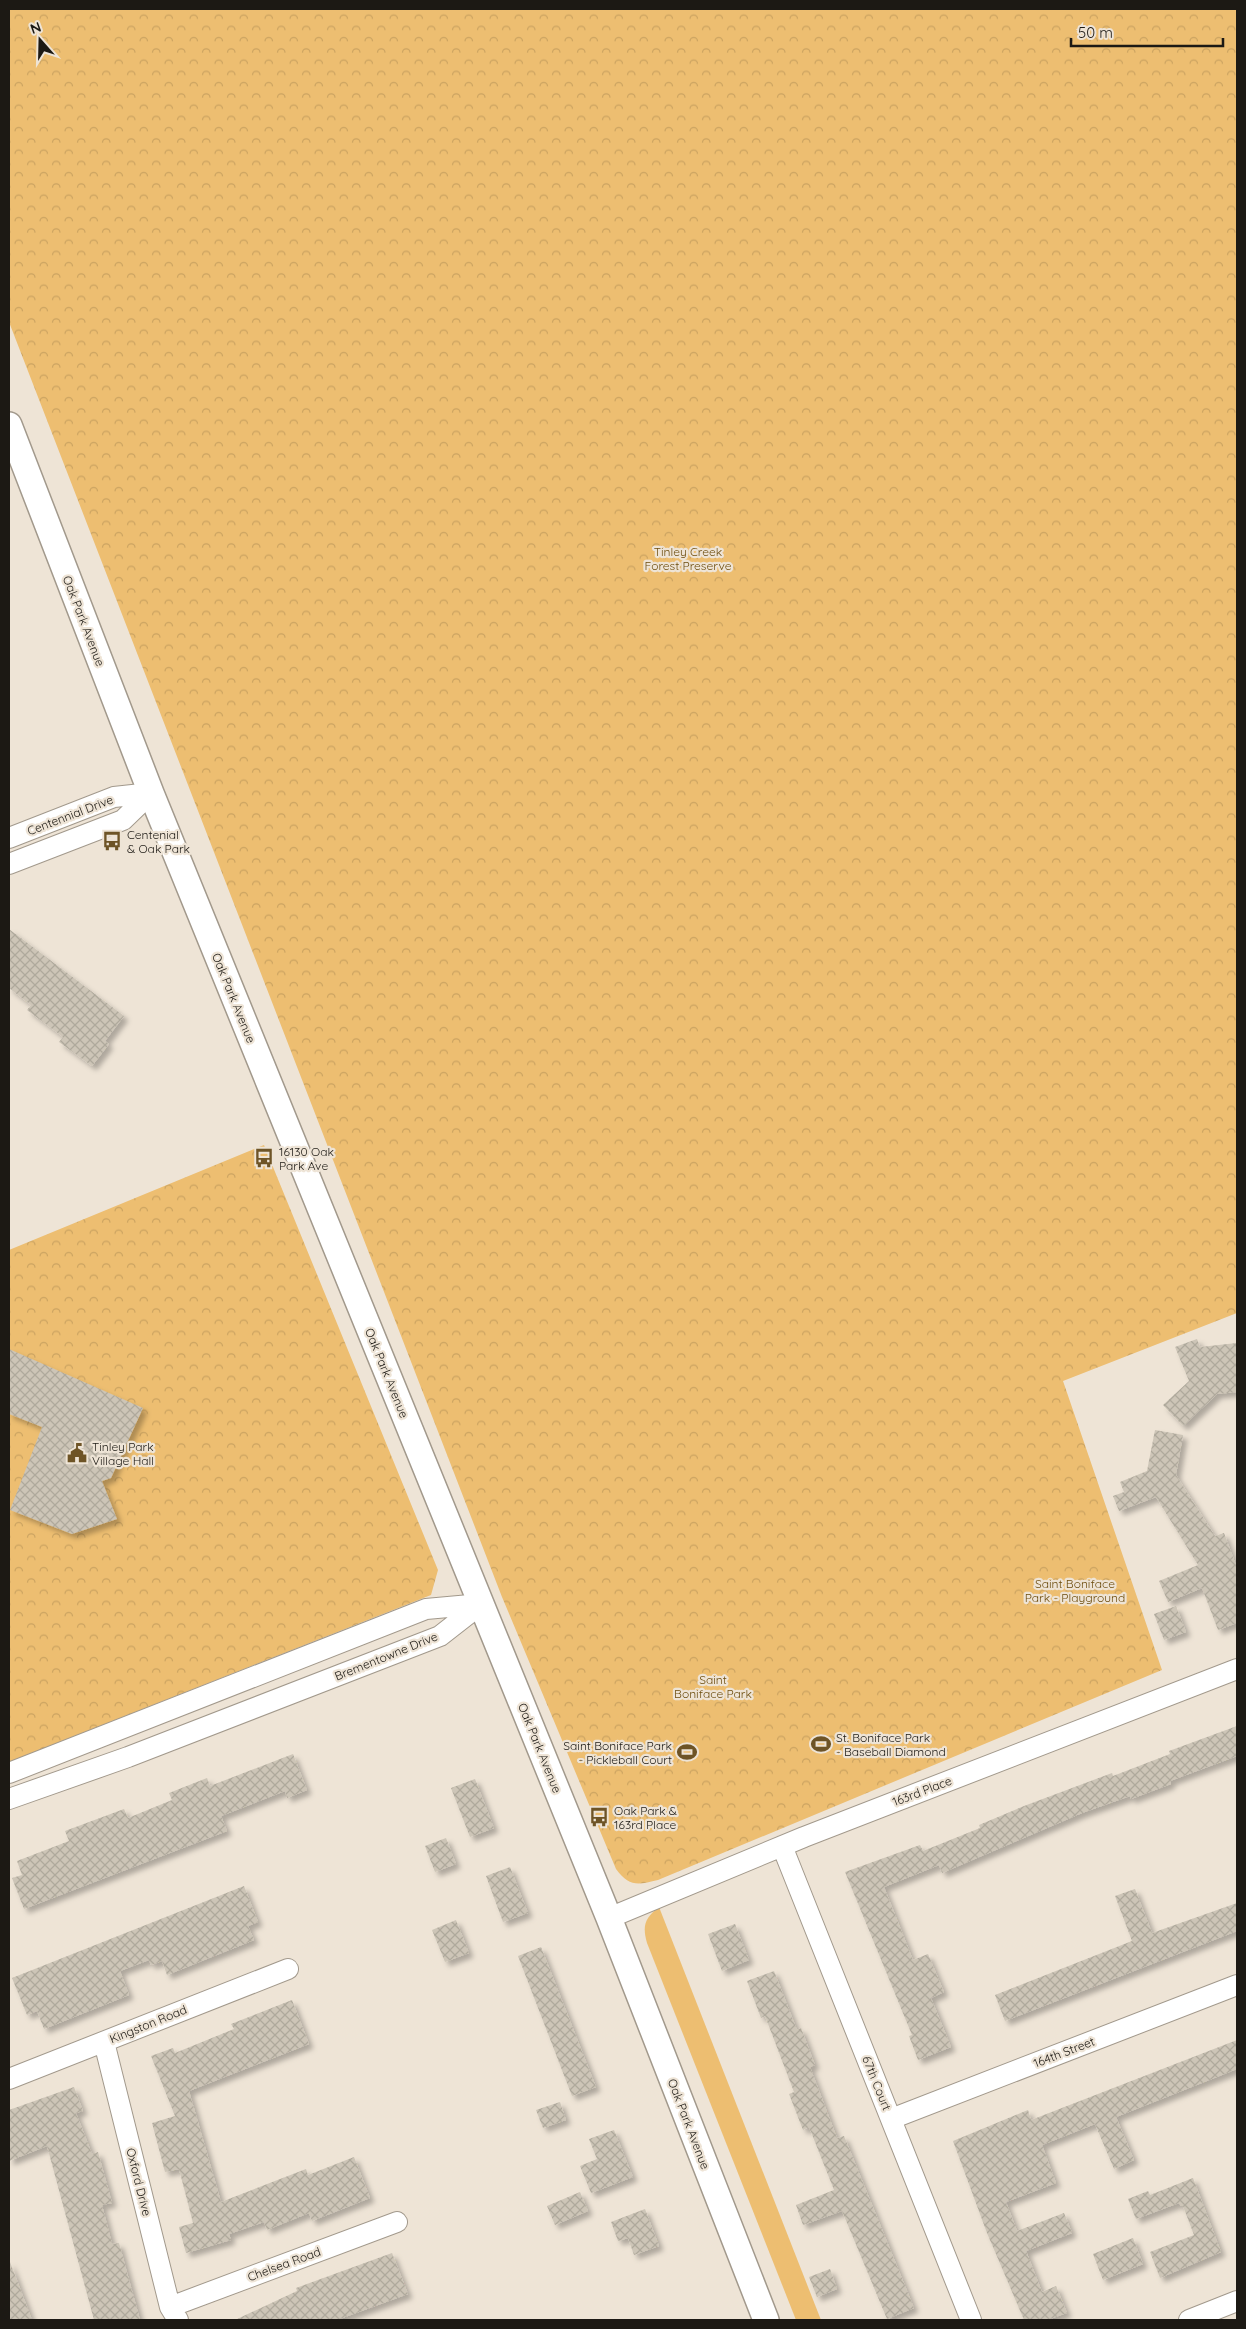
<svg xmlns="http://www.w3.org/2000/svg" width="1246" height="2329" viewBox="0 0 1246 2329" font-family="Quicksand,sans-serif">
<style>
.grass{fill:#edbe71}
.park{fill:url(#park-crowns)}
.building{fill:url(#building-cross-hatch);filter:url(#shadow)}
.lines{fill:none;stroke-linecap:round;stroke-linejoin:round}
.minor-casing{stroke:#a2998c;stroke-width:22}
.tertiary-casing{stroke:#a2998c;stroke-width:28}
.minor{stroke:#fff;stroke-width:20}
.tertiary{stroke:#fff;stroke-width:25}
.labels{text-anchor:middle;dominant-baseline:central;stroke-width:4.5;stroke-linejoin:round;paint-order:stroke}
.park-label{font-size:12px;fill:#6d4d0e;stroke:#eee4d6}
.street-label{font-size:12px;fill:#1c1914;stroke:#eee4d6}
.poi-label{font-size:12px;fill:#1c1914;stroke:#eee4d6;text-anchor:start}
</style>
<defs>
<pattern id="park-crowns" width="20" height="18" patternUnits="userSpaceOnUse" patternTransform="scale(1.25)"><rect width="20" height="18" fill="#edbe71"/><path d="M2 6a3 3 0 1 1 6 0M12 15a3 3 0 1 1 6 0" fill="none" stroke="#cba361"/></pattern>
<pattern id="building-cross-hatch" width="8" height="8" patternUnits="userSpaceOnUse" patternTransform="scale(1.25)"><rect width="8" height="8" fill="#cdc5b7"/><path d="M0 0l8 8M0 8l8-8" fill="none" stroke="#afa99c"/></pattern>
<filter id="shadow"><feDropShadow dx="4.5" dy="4.5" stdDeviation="2.5" flood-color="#0004"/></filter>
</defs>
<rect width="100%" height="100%" fill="#eee4d6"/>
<path class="grass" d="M659,1907L821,2320H796L647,1943C642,1925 645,1918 659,1907Z"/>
<path class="park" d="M9,9H1237V1313L1063,1381L1162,1670L658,1880C638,1885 629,1887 616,1869L502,1597L9,322Z
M264,1145L438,1570L431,1595L9,1762V1250Z"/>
<path class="building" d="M9,929L124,1016L105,1041L109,1044L92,1066L59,1042L63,1037L27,1010L31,1005L9,988Z
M1197,1339L1200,1347L1237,1343V1392L1217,1394L1183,1426L1163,1405L1189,1381L1175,1347Z
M9,1349L143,1408L111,1478L102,1481L117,1519L72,1534L10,1510L42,1427L9,1414Z
M1155,1430L1183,1435L1176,1475L1215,1536L1224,1533L1237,1568V1623L1218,1630L1202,1588L1168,1602L1159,1581L1198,1565L1156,1497L1119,1511L1113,1496L1124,1492L1120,1482L1147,1471Z
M1176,1606L1186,1632L1164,1640L1154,1614Z
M1237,1726V1756L1170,1781L1171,1784L1131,1799L1130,1796L1082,1813L942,1873L939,1865L884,1887L913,1960L928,1954L944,1992L931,1998L951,2047L918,2060L909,2036L912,2035L845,1872L920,1845L923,1851L980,1828L979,1825L1024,1806L1112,1773L1113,1776L1170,1754L1169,1751Z
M293,1754L307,1790L287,1798L285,1791L221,1816L227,1831L24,1909L12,1878L22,1875L17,1861L69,1841L65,1831L124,1809L128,1818L172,1800L169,1793L207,1778L210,1786Z
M475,1779L494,1828L470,1837L451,1788Z
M446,1838L456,1864L435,1872L425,1846Z
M510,1867L528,1913L503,1922L486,1876Z
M244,1886L258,1922L248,1926L254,1940L167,1975L162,1961L151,1965L149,1960L120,1971L129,1995L44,2029L37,2011L27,2015L12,1978Z
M1135,1889L1152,1933L1237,1903V1931L1005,2021L995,1995L1132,1941L1115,1896Z
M456,1920L469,1953L445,1962L432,1930Z
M735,1924L749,1960L722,1971L708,1934Z
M541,1947L596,2087L572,2096L518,1956Z
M774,1971L797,2030L801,2028L815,2065L810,2067L837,2138L844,2136L914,2308L887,2319L842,2211L803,2225L796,2205L834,2190L809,2127L803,2130L789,2094L794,2092L765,2016L761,2018L747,1981Z
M292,2000L309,2044L189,2091L221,2202L306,2169L308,2175L354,2157L370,2198L312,2221L309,2213L267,2230L264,2222L229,2234L231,2240L186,2253L179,2227L193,2223L179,2169L165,2172L152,2123L175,2116L151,2056L173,2048L175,2053L234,2029L231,2024Z
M1237,2040V2069L1116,2117L1134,2160L1114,2169L1095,2124L1042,2145L1056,2183L1006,2202L1017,2231L1064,2213L1072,2233L1026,2251L1042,2292L1056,2286L1067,2313L1047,2320H1024L987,2233L953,2141L1028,2110L1031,2120Z
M74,2087L83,2111L76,2113L92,2154L98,2152L112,2203L102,2205L112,2244L119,2243L140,2320H94L47,2146L9,2161V2110Z
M560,2102L566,2120L543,2128L536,2110Z
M614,2130L633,2177L591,2193L580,2166L597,2159L589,2139Z
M1193,2178L1221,2252L1160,2278L1150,2252L1194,2235L1183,2206H1181L1179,2203L1136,2219L1128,2199L1148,2191L1150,2195Z
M580,2192L588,2211L555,2225L547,2206Z
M645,2209L659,2246L634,2255L628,2238L618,2241L611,2222Z
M1133,2238L1143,2264L1103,2280L1093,2254Z
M392,2253L408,2294L337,2320H235L297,2291L296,2288Z
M9,2262H10L32,2320H9Z
M830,2269L837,2289L817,2297L809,2277Z"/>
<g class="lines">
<defs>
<path id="minor" d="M9,838L114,797L151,793
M9,864L123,820L151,793
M9,1773L426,1609L481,1604
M9,1799L128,1757L440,1636L481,1604
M782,1846L971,2320
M609,1918L804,1837L1237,1669
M104,2042L170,2307L178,2320
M9,2079L288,1969
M891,2119L1237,1985
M170,2307L397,2222
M1189,2320L1237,2301"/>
<path id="tertiary" d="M9,425L151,793L609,1918L766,2320"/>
</defs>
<use href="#minor" class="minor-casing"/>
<use href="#tertiary" class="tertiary-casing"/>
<use href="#minor" class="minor"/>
<use href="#tertiary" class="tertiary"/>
</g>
<defs>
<symbol id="bus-bare" viewBox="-9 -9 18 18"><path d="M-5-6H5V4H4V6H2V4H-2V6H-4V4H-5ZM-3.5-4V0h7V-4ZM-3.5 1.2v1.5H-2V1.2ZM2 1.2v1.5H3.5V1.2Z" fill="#6e5426" stroke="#eee4d6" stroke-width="2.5" paint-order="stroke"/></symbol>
<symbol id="civic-bare" viewBox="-9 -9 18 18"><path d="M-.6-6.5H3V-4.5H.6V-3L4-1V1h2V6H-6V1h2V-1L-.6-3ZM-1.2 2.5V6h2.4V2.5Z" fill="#6e5426" stroke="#eee4d6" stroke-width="2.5" paint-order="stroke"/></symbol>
<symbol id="stadium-bare" viewBox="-9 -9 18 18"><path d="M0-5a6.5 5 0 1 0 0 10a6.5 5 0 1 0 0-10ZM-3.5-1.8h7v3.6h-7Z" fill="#6e5426" stroke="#eee4d6" stroke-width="2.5" paint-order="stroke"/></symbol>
</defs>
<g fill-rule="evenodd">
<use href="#bus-bare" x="98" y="827" width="28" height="28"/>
<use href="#bus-bare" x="250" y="1144" width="28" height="28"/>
<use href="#civic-bare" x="63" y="1439" width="28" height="28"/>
<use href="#stadium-bare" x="807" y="1730" width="28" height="28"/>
<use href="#stadium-bare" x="673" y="1738" width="28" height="28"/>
<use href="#bus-bare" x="585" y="1803" width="28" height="28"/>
</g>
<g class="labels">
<g class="park-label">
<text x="688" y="551">Tinley Creek<tspan x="688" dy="14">Forest Preserve</tspan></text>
<text x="1075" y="1583">Saint Boniface<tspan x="1075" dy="14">Park - Playground</tspan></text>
<text x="713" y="1679">Saint<tspan x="713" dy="14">Boniface Park</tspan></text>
</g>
<g class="street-label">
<text transform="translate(84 621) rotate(69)">Oak Park Avenue</text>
<text transform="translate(70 815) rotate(-21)">Centennial Drive</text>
<text transform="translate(234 998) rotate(68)">Oak Park Avenue</text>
<text transform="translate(387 1373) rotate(68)">Oak Park Avenue</text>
<text transform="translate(386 1656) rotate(-22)">Brementowne Drive</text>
<text transform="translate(540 1748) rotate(68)">Oak Park Avenue</text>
<text transform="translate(922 1791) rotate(-21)">163rd Place</text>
<text transform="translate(148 2024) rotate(-22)">Kingston Road</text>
<text transform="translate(1064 2052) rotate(-21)">164th Street</text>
<text transform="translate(877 2083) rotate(68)">67th Court</text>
<text transform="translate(689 2124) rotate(69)">Oak Park Avenue</text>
<text transform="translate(139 2182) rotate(76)">Oxford Drive</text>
<text transform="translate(284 2264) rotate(-20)">Chelsea Road</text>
</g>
<g class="poi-label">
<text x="127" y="834">Centenial<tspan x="127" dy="14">&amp; Oak Park</tspan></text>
<text x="279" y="1151">16130 Oak<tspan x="279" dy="14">Park Ave</tspan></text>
<text x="92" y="1446">Tinley Park<tspan x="92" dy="14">Village Hall</tspan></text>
<text x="836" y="1737">St. Boniface Park<tspan x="836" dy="14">- Baseball Diamond</tspan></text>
<text x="672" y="1745" text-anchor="end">Saint Boniface Park<tspan x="672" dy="14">- Pickleball Court</tspan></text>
<text x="614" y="1810">Oak Park &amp;<tspan x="614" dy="14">163rd Place</tspan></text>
</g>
</g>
<rect width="1246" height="2329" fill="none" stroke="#1c1914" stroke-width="20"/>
<g transform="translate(40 40) rotate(340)" stroke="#eee4d6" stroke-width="4" paint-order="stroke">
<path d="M0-4L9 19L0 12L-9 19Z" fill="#1c1914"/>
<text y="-8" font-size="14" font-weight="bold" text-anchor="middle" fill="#1c1914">N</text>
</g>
<path d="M1071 38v8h152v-8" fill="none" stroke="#1c1914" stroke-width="2.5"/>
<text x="1078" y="38" font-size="15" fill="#1c1914" stroke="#eee4d6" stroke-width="4" paint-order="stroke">50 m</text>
</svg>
